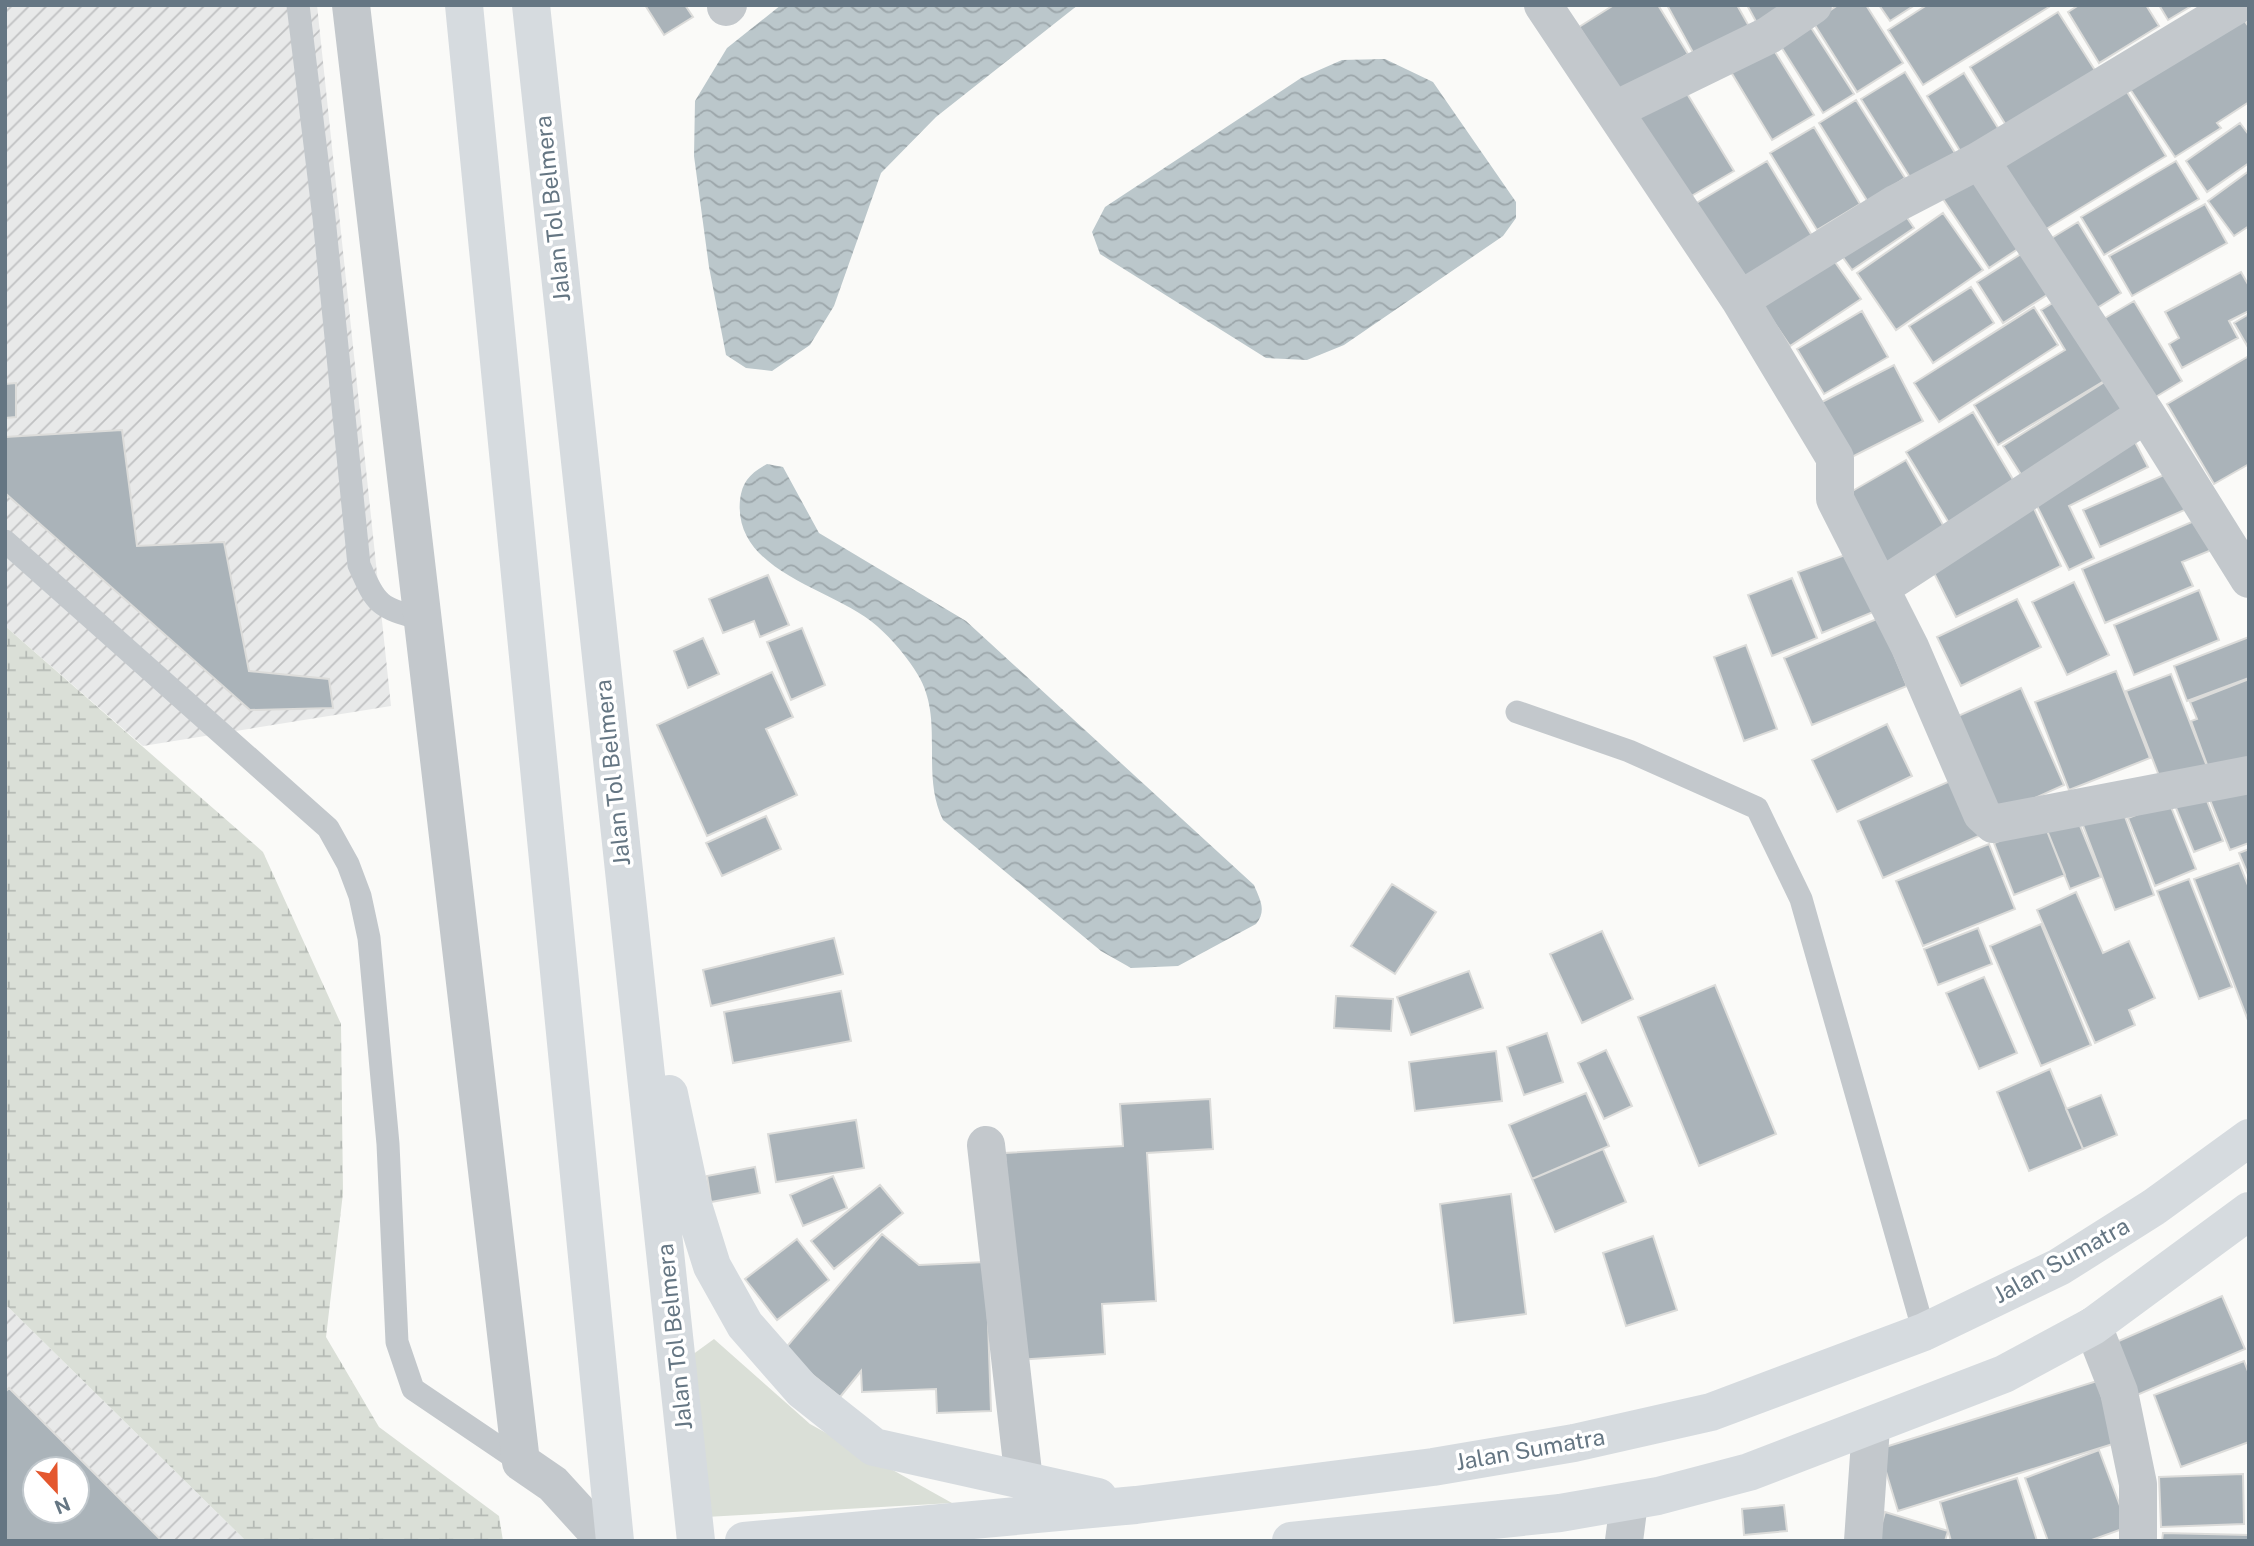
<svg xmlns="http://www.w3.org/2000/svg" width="2254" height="1546" viewBox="0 0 2254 1546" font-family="'Public Sans',sans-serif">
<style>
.industrial{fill:url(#industrial-furrows);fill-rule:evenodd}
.grass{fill:#dadfd7}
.wetland{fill:url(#wetland-marsh)}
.water{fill:url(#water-waves)}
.building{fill:#aab3b9;stroke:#dcdcda;stroke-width:2;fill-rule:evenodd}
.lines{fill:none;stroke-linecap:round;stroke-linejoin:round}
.lane{stroke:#c3c8cc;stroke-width:23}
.street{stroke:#c3c8cc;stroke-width:38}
.highway{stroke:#d6dbdf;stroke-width:38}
.labels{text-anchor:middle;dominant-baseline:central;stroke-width:7;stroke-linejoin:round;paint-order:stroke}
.street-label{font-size:23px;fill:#657683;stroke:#fff}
</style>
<defs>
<pattern id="industrial-furrows" width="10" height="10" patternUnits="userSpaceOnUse" patternTransform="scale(1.75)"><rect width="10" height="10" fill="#e8e9e9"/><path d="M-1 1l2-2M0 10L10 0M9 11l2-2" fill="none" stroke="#c0c1c2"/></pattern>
<pattern id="wetland-marsh" width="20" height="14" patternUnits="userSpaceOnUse" patternTransform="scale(1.75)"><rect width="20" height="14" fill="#dadfd7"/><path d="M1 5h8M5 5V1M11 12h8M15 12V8" fill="none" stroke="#b4b9b4"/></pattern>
<pattern id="water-waves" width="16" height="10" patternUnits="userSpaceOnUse" patternTransform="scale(1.75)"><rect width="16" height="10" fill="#bbc7cb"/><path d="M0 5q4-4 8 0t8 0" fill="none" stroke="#9ca6aa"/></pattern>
</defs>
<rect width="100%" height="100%" fill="#fafaf8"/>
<path class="industrial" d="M5,5H317L391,706L143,746L5,626Z
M5,1304L246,1541H5ZM35,1469H77V1511H35Z"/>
<path class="grass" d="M714,1339L810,1424L952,1503L706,1517L692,1355Z"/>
<path class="wetland" d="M5,626L263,852L341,1024L343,1193L326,1337L379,1427L499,1516L503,1541H246L5,1304Z"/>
<path class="water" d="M781,5H1078L936,117L881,173L834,306L810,345L772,371L746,368L726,355L709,267L694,156L695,101L727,48Z
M1385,59L1433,82L1516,202V218L1503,236L1344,345L1307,360L1266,358L1100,254L1092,232L1105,207L1301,78L1342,60Z
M767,464L783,467L819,533L966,621L1254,885C1260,900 1267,910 1256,924L1178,966L1131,968L1101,951L943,820C920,773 945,720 918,675C908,658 892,639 877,626C834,588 733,573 740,500C742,482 750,473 767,464Z"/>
<path class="building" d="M645,5H685L693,17L664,35Z
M1614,5H1658L1688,54L1621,94L1579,27Z
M1667,5H1737L1750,28L1696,58Z
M1747,5H1798L1759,27Z
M1838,5H1866L1903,63L1857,92L1813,22Z
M1879,5H1915L1890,21Z
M1927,5H2048L2049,7L1923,85L1888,30Z
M2079,5H2146L2159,26L2099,63L2068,12Z
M2159,5H2193L2168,20Z
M2058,12L2098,75L2009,130L1970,67Z
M2239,13L2249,27V102L2217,123L2221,128L2175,157L2128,86Z
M1810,26L1854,94L1823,113L1780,45Z
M1772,47L1814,115L1772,140L1731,72Z
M1905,72L1955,153L1911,179L1861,99Z
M1964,73L2003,136L1965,159L1927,96Z
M1683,87L1734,171L1688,198L1637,115Z
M2124,87L2166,156L2038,234L1996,165Z
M1856,100L1905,178L1868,202L1819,123Z
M2240,123L2249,135V163L2207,192L2186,161Z
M1814,127L1860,204L1817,230L1770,153Z
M1767,161L1817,244L1743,288L1693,205Z
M2176,161L2199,199L2104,255L2081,217Z
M2249,171V226L2234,236L2208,201Z
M1976,172L2024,245L1989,268L1941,196Z
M2205,204L2227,243L2132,296L2109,256Z
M1899,206L1914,228L1852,270L1836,248Z
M1943,213L1983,270L1896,330L1857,273Z
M2078,222L2121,293L2089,313L2045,242Z
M1828,252L1861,299L1790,346L1758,299Z
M2024,252L2050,293L2003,323L1977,282Z
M2241,272L2249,286V311L2229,321L2238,338L2182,368L2169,344L2179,338L2165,312Z
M1971,287L1994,323L1933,363L1909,326Z
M2061,298L2109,378L1998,445L1974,405L2065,350L2041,310Z
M2134,301L2182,381L2149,401L2100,321Z
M2034,307L2058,345L1939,422L1914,383Z
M1862,311L1888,357L1824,394L1797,349Z
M2249,314V349L2234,323Z
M2249,356V464L2214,484L2167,404Z
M1894,365L1923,421L1846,460L1818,404Z
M2106,381L2130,419L2027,484L2003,446Z
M16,383V417L5,418V384Z
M1973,412L2021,493L1955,533L1906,452Z
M122,430L137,546L224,542L249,671L329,679L333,708L250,710L5,493V437Z
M2135,442L2148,467L2069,506L2094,558L2069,570L2030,492Z
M1906,460L1951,539L1887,574L1842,497Z
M2173,471L2189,508L2100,547L2083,510Z
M2030,500L2061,566L1956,617L1928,561Z
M2201,518L2214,549L2182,562L2193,586L2105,623L2082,569Z
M1856,551L1878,610L1822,633L1798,572Z
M768,575L789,625L760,637L754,621L723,633L709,599Z
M1792,578L1817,638L1772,656L1748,595Z
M2074,582L2109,655L2067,675L2032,602Z
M2199,590L2219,640L2134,675L2114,625Z
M2017,599L2041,647L1961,686L1937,637Z
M1879,618L1907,686L1812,725L1784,658Z
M802,628L825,685L791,700L767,642Z
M2249,637V678L2187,701L2174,666Z
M703,638L719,674L688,688L674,651Z
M1746,645L1777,729L1744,741L1714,657Z
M2116,671L2150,758L2069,790L2035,702Z
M772,672L793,717L766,729L797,795L707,836L657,725Z
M2171,674L2208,769L2163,786L2126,691Z
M2249,679V758L2210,773L2191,721L2197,719L2190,702Z
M2021,688L2064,785L1992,817L1949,720Z
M1887,724L1912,776L1837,812L1812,760Z
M1957,778L1981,835L1883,878L1858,821Z
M2249,779V843L2230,850L2208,795Z
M2203,791L2223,841L2194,852L2174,803Z
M2169,802L2196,869L2155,886L2128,818Z
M2121,806L2154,895L2115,910L2081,820Z
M2074,811L2101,877L2070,889L2044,823Z
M766,816L781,849L722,876L706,843Z
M2044,823L2065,875L2014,895L1994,843Z
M1989,844L2015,909L1923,946L1896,881Z
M2249,849V877L2239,853Z
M2239,863L2249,888V1023L2194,879Z
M2189,879L2232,987L2199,999L2157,891Z
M1392,884L1436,912L1395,974L1351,946Z
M2076,892L2103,953L2129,941L2155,998L2129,1010L2135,1025L2095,1043L2037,910Z
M2041,924L2091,1045L2041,1066L1990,946Z
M1978,928L1992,964L1938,985L1924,949Z
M1602,931L1633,999L1582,1023L1550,954Z
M834,938L843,974L711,1006L703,970Z
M1469,971L1483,1008L1411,1035L1397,997Z
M1984,977L2017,1053L1979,1069L1946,993Z
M1715,985L1776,1134L1699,1166L1638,1017Z
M841,991L851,1041L733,1063L724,1012Z
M1336,996L1393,999L1391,1031L1334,1028Z
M1547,1033L1563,1082L1524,1095L1507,1047Z
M1606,1050L1632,1106L1604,1119L1578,1063Z
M1496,1051L1502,1101L1415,1111L1409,1062Z
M2050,1069L2083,1149L2029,1171L1997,1092Z
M1586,1093L1609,1146L1532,1179L1509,1125Z
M2101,1095L2117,1135L2083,1149L2066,1109Z
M1210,1099L1213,1149L1147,1153L1156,1301L1102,1304L1105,1354L1017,1360L1005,1153L1123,1146L1120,1104Z
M856,1120L864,1168L776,1182L768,1134Z
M1603,1149L1626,1202L1555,1232L1532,1179Z
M755,1167L760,1193L711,1202L707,1176Z
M833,1176L847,1208L803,1226L790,1195Z
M880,1185L903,1213L834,1269L811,1241Z
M1511,1194L1526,1314L1454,1323L1440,1204Z
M882,1234L919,1265L986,1262L991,1411L937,1413L936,1389L862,1392L861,1371L840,1397L783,1351Z
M1653,1236L1677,1310L1626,1326L1603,1253Z
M797,1239L829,1280L777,1320L745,1279Z
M2222,1296L2245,1349L2137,1395L2114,1343Z
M2244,1361L2249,1374V1442L2181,1467L2154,1395Z
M2097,1381L2116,1443L1898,1511L1879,1449Z
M9,1388L162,1541H5V1392ZM35,1469H77V1511H35Z
M2099,1450L2128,1527L2089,1541H2048L2025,1478Z
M2243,1474L2244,1524L2161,1527L2159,1477Z
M2017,1478L2037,1541H1951L1940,1502Z
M1784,1505L1787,1531L1744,1535L1742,1509Z
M1885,1512L1948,1531L1945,1541H1877Z
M2163,1533L2249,1535V1541H2162Z"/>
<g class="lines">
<path class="lane" d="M298,5L324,218L359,565C377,606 379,607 421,619
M5,541L328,828L348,864L360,896L369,938L388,1144L397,1342L413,1389L521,1462
M1517,712L1629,751L1757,808L1801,899L1924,1332"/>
<path class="street" d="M351,5L521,1462L553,1484L605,1541
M1543,5L1740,300
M2237,5L1980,160L1897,203L1740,300L1835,458V499L1910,647L1982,814L1993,824L2249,775
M726,7L728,5
M1615,110L1769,35L1813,5
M1980,160L2146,414L2249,579
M1880,588L2146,414
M986,1145L1024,1481
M2093,1326L2119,1392L2138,1484V1541
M1624,1541L1629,1502
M1863,1541L1871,1427"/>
<path class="highway" d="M464,5L615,1541
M531,5L696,1541
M669,1094L692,1202L712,1266L745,1325L802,1390L874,1447L1098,1497
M744,1541L1136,1505L1433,1467L1574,1443L1711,1412L1924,1332L2059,1267L2154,1207L2249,1138
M1291,1541L1560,1513L1658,1496L1749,1472L2004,1374L2093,1326L2249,1211"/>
</g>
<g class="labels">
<g class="street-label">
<text transform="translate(552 209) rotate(-96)">Jalan Tol Belmera</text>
<text transform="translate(612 773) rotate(-96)">Jalan Tol Belmera</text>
<text transform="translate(2061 1260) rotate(-29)">Jalan Sumatra</text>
<text transform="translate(674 1337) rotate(-96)">Jalan Tol Belmera</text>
<text transform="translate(1530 1449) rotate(-10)">Jalan Sumatra</text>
</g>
</g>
<rect width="2254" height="1546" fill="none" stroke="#657683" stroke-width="14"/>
<g transform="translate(56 1490) rotate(158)"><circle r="33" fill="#ffffff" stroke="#c1c8cd" stroke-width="2"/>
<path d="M0-5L12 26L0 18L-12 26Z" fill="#e4572e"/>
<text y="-10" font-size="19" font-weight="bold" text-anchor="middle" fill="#657683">N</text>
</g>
</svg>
